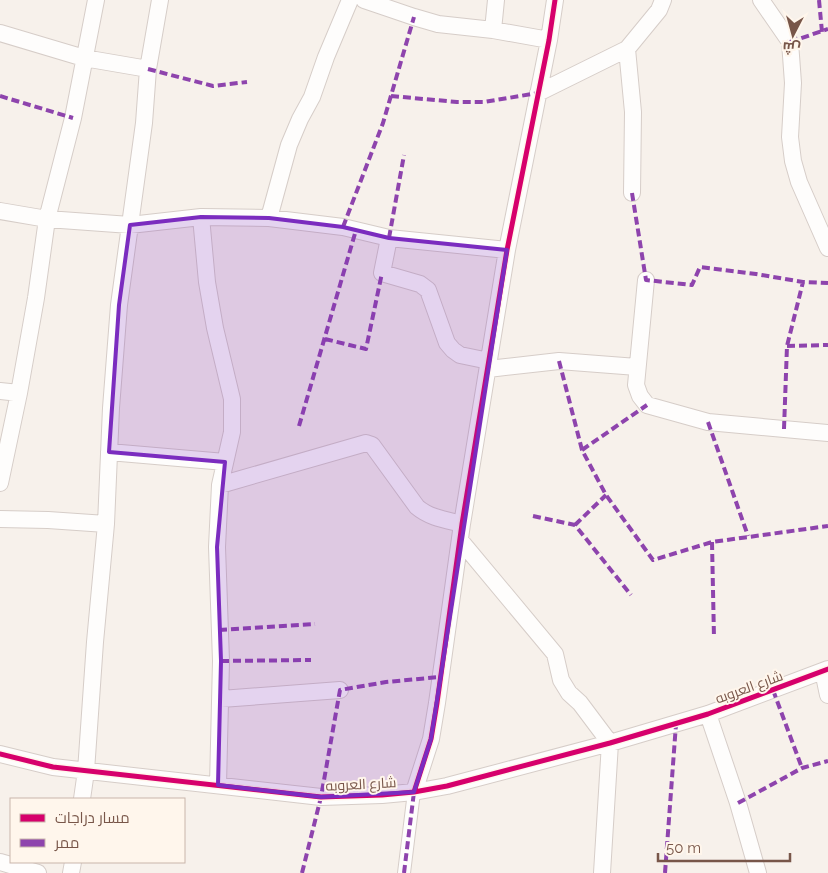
<svg xmlns="http://www.w3.org/2000/svg" width="828" height="873" viewBox="0 0 828 873" font-family="Raleway,Cairo,sans-serif">
<style>
.lines{fill:none;stroke-linecap:round;stroke-linejoin:round}
.pedestrian-casing{stroke:#d6cdc8;stroke-width:14}
.minor-casing{stroke:#d6cdc8;stroke-width:18}
.pedestrian{stroke:#fefdfc;stroke-width:12}
.minor{stroke:#fefdfc;stroke-width:16}
.quiet{stroke:#8e44ad;stroke-width:4;stroke-dasharray:8 4;stroke-linecap:butt}
.cycleway-casing{stroke:#fff6ec;stroke-width:8}
.cycleway{stroke:#d6006c;stroke-width:5}
.marked{fill:#7b2cbf;fill-opacity:0.2;stroke:#7b2cbf;stroke-width:4;stroke-linejoin:round}
.labels{text-anchor:middle;dominant-baseline:central;stroke-width:4;stroke-linejoin:round;paint-order:stroke}
.street-label{font-size:14px;fill:#785649;stroke:#fff6ec}
</style>
<rect width="100%" height="100%" fill="#f7f1eb"/>
<g class="lines">
<defs>
<path id="pedestrian" d="M404,873L414,792"/>
<path id="minor" d="M364,0L414,17L438,24L493,30L549,40
M761,0L790,42L793,83L790,137L793,161L799,182L828,248
M493,30L496,0
M0,33L84,58L148,69
M627,49L633,112L632,193
M538,93L627,49L659,10L663,0
M0,211L47,219L130,225L201,217L269,218L343,227L389,238L507,250
M201,217L207,282L215,328L232,399V432L220,485L217,547L221,661L218,785
M269,218L289,145L300,119L312,97L326,57L350,0
M389,238L382,273L420,284L428,290L447,343L453,350L460,355L489,361
M646,280L636,385L640,396L647,405L708,422L828,433
M488,369L559,361L637,367
M0,391L19,393
M109,452L225,462
M0,483L19,393L36,298L47,219L73,118L96,0
M220,485L366,443L372,445L417,507C430,518 446,520 462,524
M0,519L48,520L106,524
M460,540L555,654L561,680L569,693L580,703L610,743L602,873
M823,671L828,695
M221,699L340,690
M708,714L738,803L758,873
M0,754L53,767L321,797L382,795L414,792L447,786L610,743L708,714L828,669
M414,792L431,739L437,703L462,524L507,250L549,40L555,0
M82,799L86,771L95,642L106,524L111,408L119,305L144,123L148,69L160,0
M0,862L38,873
M71,873L73,862"/>
</defs>
<use href="#pedestrian" class="pedestrian-casing"/>
<use href="#minor" class="minor-casing"/>
<use href="#pedestrian" class="pedestrian"/>
<use href="#minor" class="minor"/>
<path class="quiet" d="M819,0L822,32
M790,42L828,29
M148,69L213,86L247,82
M0,96L73,118
M391,96L457,102H484L538,93
M632,193L646,280L692,285L700,267L756,274L803,282L828,283
M343,227L383,123L414,17
M389,238L404,155
M325,339L366,349L382,273
M787,346L828,345
M559,361L582,450L606,495L653,560L712,542L828,526
M708,422L748,536
M299,426L356,230
M784,429L787,346L803,282
M582,450L647,405
M533,516L575,525L631,595
M575,525L606,495
M712,542L714,638
M219,630L315,624
M221,661L311,660
M773,690L802,768
M738,803L802,768L828,761
M302,873L321,797L340,690L386,682L440,677
M404,873L414,792
M665,873L676,724"/>
<defs>
<path id="cycleway" d="M0,754L53,767L321,797L382,795L414,792L447,786L610,743L708,714L828,669
M414,792L431,739L437,703L462,524L507,250L549,40L555,0"/>
</defs>
<use href="#cycleway" class="cycleway-casing"/>
<use href="#cycleway" class="cycleway"/>
</g>
<path class="marked" d="M201,217L269,218L343,227L389,238L507,250L431,739L414,792L321,797L218,785L221,661L217,547L225,462L109,452L119,305L130,225Z"/>
<g class="labels">
<g class="street-label">
<text transform="translate(749 687) rotate(-20)">شارع العروبه</text>
<text transform="translate(361 784) rotate(-3)">شارع العروبه</text>
</g>
</g>
<rect x="10" y="798" width="175" height="65" fill="#fff6ec" stroke="#c9b6ab"/>
<rect x="20" y="814" width="25" height="8" fill="#d6006c" stroke="#c9b6ab"/>
<text x="55" y="823" font-size="15" fill="#785649">مسار دراجات</text>
<rect x="20" y="839" width="25" height="8" fill="#8e44ad" stroke="#c9b6ab"/>
<text x="55" y="848" font-size="15" fill="#785649">ممر</text>
<g transform="translate(793 35) rotate(186)" stroke="#fff6ec" stroke-width="4" paint-order="stroke">
<path d="M0-4L9 19L0 12L-9 19Z" fill="#785649"/>
<text y="-8" font-size="14" font-weight="bold" text-anchor="middle" fill="#785649">ش</text>
</g>
<path d="M658 853v8h132v-8" fill="none" stroke="#785649" stroke-width="2.5"/>
<text x="666" y="853" font-size="15" fill="#785649" stroke="#fff6ec" stroke-width="4" paint-order="stroke">50 m</text>
</svg>
